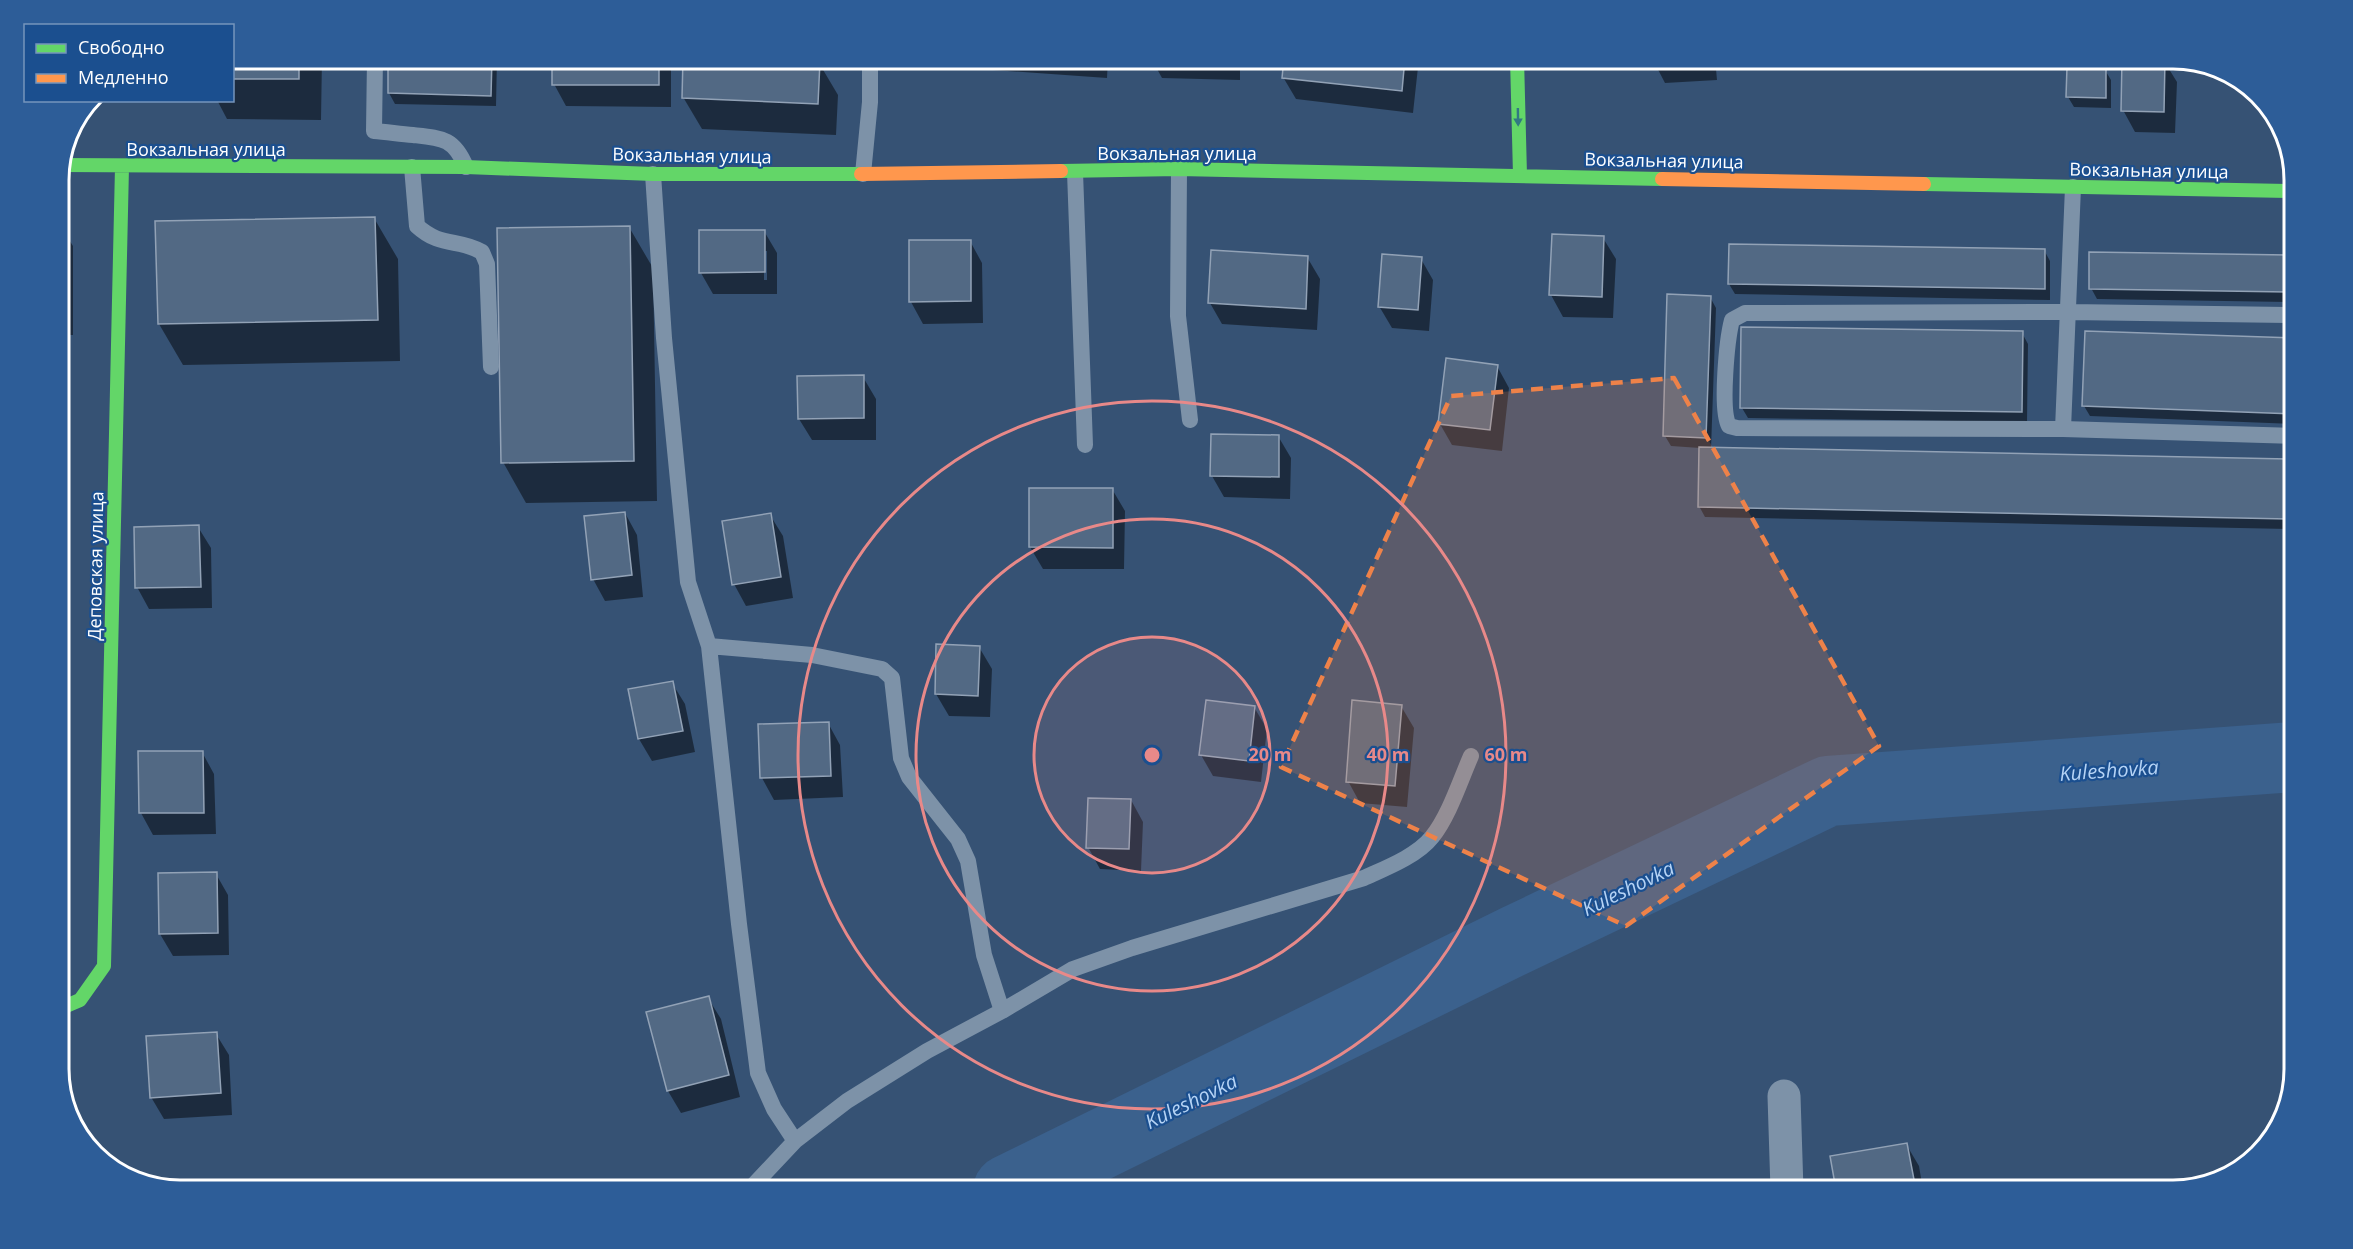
<svg xmlns="http://www.w3.org/2000/svg" width="2353" height="1249" viewBox="0 0 2353 1249" font-family="'Open Sans',sans-serif">
<style>
.shadow{fill:#0007;fill-rule:evenodd}
.lines{fill:none;stroke-linecap:round;stroke-linejoin:round}
.river{stroke:#3b618d;stroke-width:70}
.building{fill:#526984;stroke:#92a2b6;stroke-width:1.5}
.lane{stroke:#7d92a8;stroke-width:16}
.street{stroke:#7d92a8;stroke-width:33}
.fast{stroke:#63d668;stroke-width:14}
.slow{stroke:#ff974d;stroke-width:14}
.oneway{fill:#317883}
.marked{fill:#ee8249;fill-opacity:0.2;stroke:#ee8249;stroke-width:4.5;stroke-dasharray:12 8;stroke-linejoin:round}
.ring{fill:none;stroke:#e88989;stroke-width:3}
.labels{text-anchor:middle;dominant-baseline:central;stroke-width:4.5;stroke-linejoin:round;paint-order:stroke}
.street-label{font-size:18px;fill:#fff;stroke:#1b4f8f}
.water-label{font-size:20px;font-style:italic;fill:#b5d3f5;stroke:#1b4f8f}
.rim{fill:none;stroke:#fff;stroke-width:3}
.centre{fill:#e88989;stroke:#1b4f8f;stroke-width:3}
.ring-label{font-size:18px;text-anchor:middle;font-weight:bold;fill:#e88989;stroke:#1b4f8f;stroke-width:4.5;stroke-linejoin:round;paint-order:stroke}
</style>
<rect width="100%" height="100%" fill="#365274"/>
<path class="shadow" d="M232,58H322L321,120L227,119L217,100H232Z
M390,58H497L496,106L395,104L389,93Z
M554,58H671V107L566,106L554,84Z
M685,58H741L819,63L838,95L836,135L702,129L683,97Z
M960,58H1108L1107,78L965,68Z
M1151,58H1240V80L1162,78Z
M1285,58H1419L1413,113L1296,99L1283,77Z
M1652,58H1715L1717,80L1665,83Z
M2164,61L2177,82L2175,133L2135,132L2123,110Z
M2105,70L2111,80V108L2074,107L2068,97Z
M374,218L398,259L400,361L183,365L159,324L157,223Z
M59,224L73,246V335H59Z
M629,227L653,268L657,501L526,503L503,462Z
M764,231L777,253V294H713L701,273ZM764,251H767V280H764Z
M1603,238L1616,259L1613,318L1563,317L1551,295Z
M970,241L982,263L983,323L923,324L911,302L910,242Z
M2044,250L2050,261V300L1735,294L1729,284Z
M2091,254L2294,256V302L2097,299L2091,288Z
M1307,257L1320,279L1317,330L1222,324L1210,303Z
M1421,259L1433,280L1429,331L1392,328L1379,306Z
M1710,297L1716,308L1711,449L2294,460V529L1705,517L1699,506L1700,448L1671,446L1665,436Z
M2086,332L2294,339V424L2090,416L2084,406Z
M2022,333L2028,344L2027,422L1748,418L1742,408Z
M1497,366L1509,388L1502,451L1452,445L1440,424Z
M863,377L876,399V440H812L799,419Z
M1278,436L1291,458L1290,499L1224,497L1212,476Z
M1112,489L1125,511L1124,569H1043L1030,547Z
M625,513L637,535L643,597L605,601L593,579Z
M770,515L783,536L793,598L746,606L734,584Z
M198,527L211,548L212,608L149,609L137,587Z
M59,613L64,621L65,684H59Z
M979,647L992,669L990,717L949,716L936,694Z
M672,683L685,704L695,752L652,761L639,739L630,690Z
M1401,706L1414,728L1407,807L1360,803L1348,781Z
M1254,707L1267,729L1261,782L1213,776L1201,755Z
M828,723L840,745L843,797L774,800L762,778Z
M202,752L214,774L216,834L153,835L141,813Z
M1131,800L1143,822L1141,871L1100,869L1088,847Z
M216,874L228,895L229,955L173,956L160,934Z
M708,998L721,1019L740,1097L681,1113L668,1091L648,1013Z
M216,1034L229,1055L232,1115L164,1119L151,1097Z
M1906,1144L1919,1166L1923,1190H1838L1832,1157Z"/>
<g class="lines">
<path class="river" d="M1008,1190L1518,939L1828,791L2294,757"/>
</g>
<path class="building" d="M232,58H299V79H232Z
M388,58H492L491,96L388,93Z
M552,58H659V85H552Z
M683,58L820,61L818,104L682,98Z
M1284,58H1405L1402,91L1282,78Z
M2122,58L2165,59L2164,112L2121,111Z
M2067,67L2106,68V98L2066,97Z
M375,217L378,320L158,324L155,221Z
M59,222H61L62,314H59Z
M630,226L634,461L501,463L497,228Z
M699,230H765V272L699,273Z
M1552,234L1604,236L1602,297L1549,295Z
M909,240H971V301L909,302Z
M1729,244L2045,249V289L1728,284Z
M1211,250L1308,256L1306,309L1208,303Z
M2089,252L2294,255V292L2089,289Z
M1382,254L1422,257L1418,310L1378,307Z
M1667,294L1711,296L1706,438L1663,436Z
M1741,327L2023,331L2022,412L1740,408Z
M2085,331L2294,338V414L2082,406Z
M1446,358L1498,365L1490,430L1438,424Z
M864,375V418L798,419L797,376Z
M1211,434L1279,435V477L1210,476Z
M1699,447L2294,459V519L1698,507Z
M1029,488H1113V548L1029,547Z
M625,512L632,575L591,580L584,516Z
M771,513L781,577L732,585L722,521Z
M199,525L201,587L135,588L134,527Z
M936,644L980,646L978,696L935,694Z
M673,681L683,731L638,739L628,689Z
M1206,700L1255,706L1249,761L1199,755Z
M1352,700L1402,705L1395,786L1346,782Z
M829,722L831,776L760,778L758,724Z
M138,751H203L204,813H139Z
M1088,798L1131,799L1129,849L1086,848Z
M217,872L218,933L159,934L158,873Z
M709,996L729,1075L667,1091L646,1012Z
M217,1032L221,1093L150,1098L146,1036Z
M1907,1143L1916,1190H1836L1830,1156Z"/>
<g class="lines">
<path class="lane" d="M375,58L374,131C387,132 400,134 413,135C442,138 454,138 466,167
M412,167L417,226C441,248 458,238 482,252L487,264L491,367
M1179,169L1178,316L1190,420
M1075,172L1085,445
M653,174L664,338L688,582L709,646L739,924L758,1073L774,1109L795,1141
M863,174L870,102V58
M2294,315L2069,312L1745,313L1732,320C1727,339 1720,410 1729,426L1737,428L2063,429L2294,436
M2063,429L2073,187
M709,646L812,655L882,669L892,678L901,758L909,777L958,839L968,861L984,955L1002,1011
M749,1190L795,1141L847,1101L927,1051L1002,1011L1073,969L1132,948L1364,878C1386,868 1417,856 1432,837C1449,816 1460,781 1471,756"/>
<path class="street" d="M1784,1096L1787,1190"/>
<path class="fast" d="M1517,58L1520,175
M60,165L466,167L653,174H861
M1061,171L1179,169L1662,179
M1924,184L2294,191
M59,1009L80,1000L104,966L122,167"/>
<path class="slow" d="M861,174L1061,171
M1662,179L1924,184"/>
</g>
<defs><path id="oneway-solid" d="M-6-.8H1V-3.2L6.5 0L1 3.2V.8H-6Z" transform="scale(1.5)"/></defs>
<use class="oneway" href="#oneway-solid" transform="translate(1518 117) rotate(89)"/>
<path class="marked" d="M1674,378L1879,746L1626,926L1281,767L1451,396Z"/>
<circle cx="1152" cy="755" r="118" fill="#e88989" fill-opacity=".12"/>
<g class="ring">
<circle cx="1152" cy="755" r="118"/>
<circle cx="1152" cy="755" r="236"/>
<circle cx="1152" cy="755" r="354"/>
</g>
<g class="labels">
<g class="street-label">
<text x="206" y="149">Вокзальная улица</text>
<text x="1177" y="153">Вокзальная улица</text>
<text transform="translate(692 155) rotate(1)">Вокзальная улица</text>
<text transform="translate(1664 160) rotate(1)">Вокзальная улица</text>
<text transform="translate(2149 170) rotate(1)">Вокзальная улица</text>
<text transform="translate(95 566) rotate(-89)">Деповская улица</text>
</g>
<g class="water-label">
<text transform="translate(2109 770) rotate(-4)">Kuleshovka</text>
<text transform="translate(1628 888) rotate(-26)">Kuleshovka</text>
<text transform="translate(1191 1101) rotate(-26)">Kuleshovka</text>
</g>
</g>
<path d="M0 0H2353V1249H0ZM180 69H2173A111 111 0 0 1 2284 180V1069A111 111 0 0 1 2173 1180H180A111 111 0 0 1 69 1069V180A111 111 0 0 1 180 69Z" fill="#2d5d98" fill-rule="evenodd"/>
<path class="rim" d="M180 69H2173A111 111 0 0 1 2284 180V1069A111 111 0 0 1 2173 1180H180A111 111 0 0 1 69 1069V180A111 111 0 0 1 180 69Z"/>
<circle cx="1152" cy="755" r="9" class="centre"/>
<g class="ring-label">
<text x="1270" y="761">20 m</text>
<text x="1388" y="761">40 m</text>
<text x="1506" y="761">60 m</text>
</g>
<rect x="24" y="24" width="210" height="78" fill="#1b4f8f" stroke="#7695bc" stroke-width="1.5"/>
<rect x="36" y="44" width="30" height="9" fill="#63d668" stroke="#7695bc" stroke-width="1.5"/>
<text x="78" y="54" font-size="18" fill="#ffffff">Свободно</text>
<rect x="36" y="74" width="30" height="9" fill="#ff974d" stroke="#7695bc" stroke-width="1.5"/>
<text x="78" y="84" font-size="18" fill="#ffffff">Медленно</text>
</svg>
